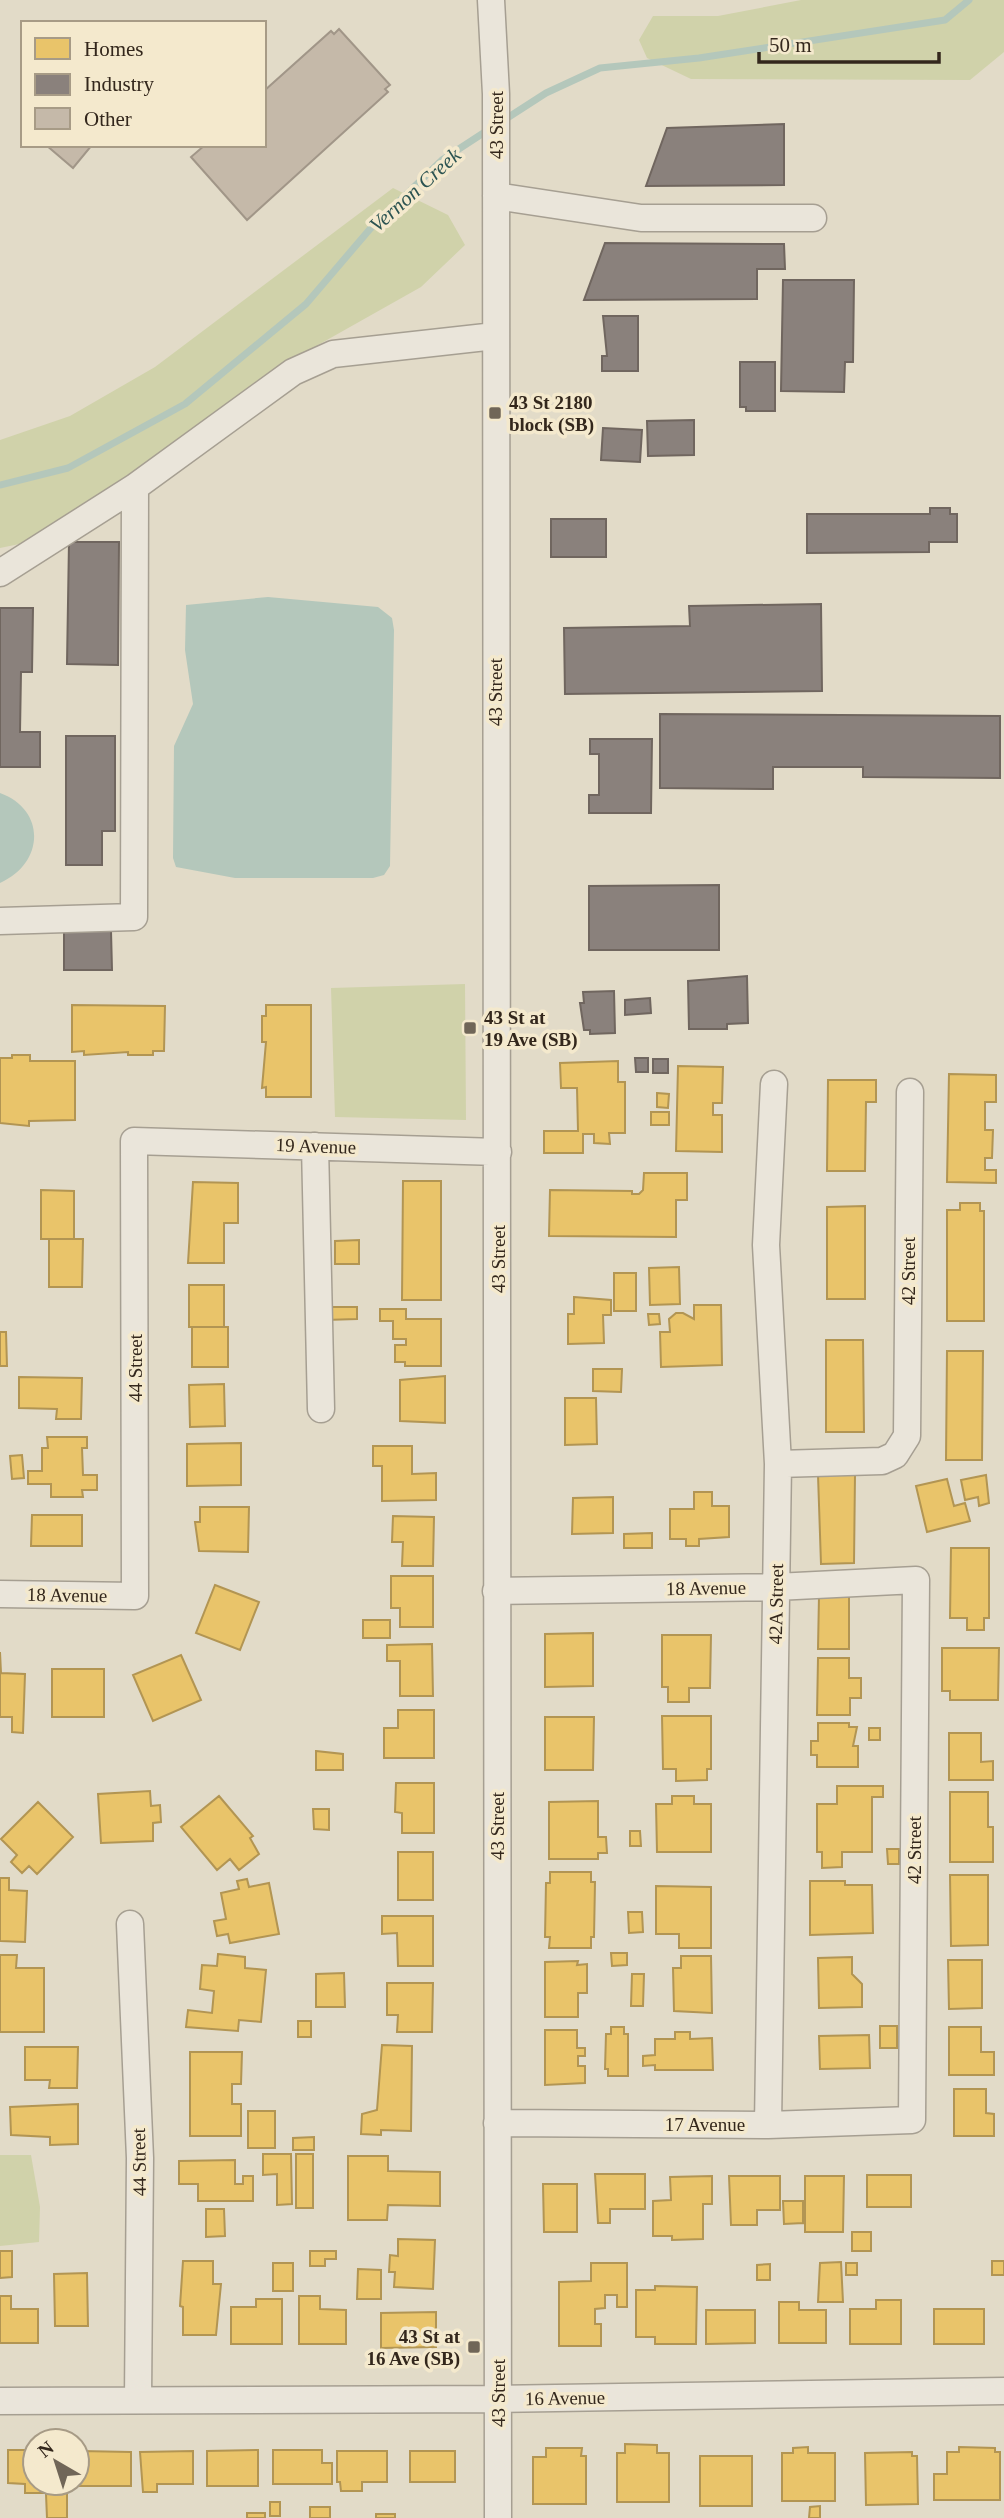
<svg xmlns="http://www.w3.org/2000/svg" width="1004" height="2518" viewBox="0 0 1004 2518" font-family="'Times New Roman',serif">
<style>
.green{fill:#d0d2aa}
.water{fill:#b4c7bb}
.homes{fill:#e9c46a;stroke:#b29553;stroke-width:2}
.industry{fill:#8a817c;stroke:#70665f;stroke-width:2}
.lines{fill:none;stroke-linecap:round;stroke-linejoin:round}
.stream{stroke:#b4c7bb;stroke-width:7}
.building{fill:#c5b9a9;stroke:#a19688;stroke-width:2}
.minor-casing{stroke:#a69f92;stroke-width:29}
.minor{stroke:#eae5da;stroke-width:26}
.poi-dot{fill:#706658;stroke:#f4e9cd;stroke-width:2.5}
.labels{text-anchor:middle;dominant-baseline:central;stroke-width:7;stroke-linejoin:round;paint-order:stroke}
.street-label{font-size:19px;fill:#33271c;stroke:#f4e9cd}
.poi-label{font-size:19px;font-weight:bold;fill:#33271c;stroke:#f4e9cd;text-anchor:start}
.water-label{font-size:21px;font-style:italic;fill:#2b5351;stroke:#f4e9cd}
</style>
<rect width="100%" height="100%" fill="#e2dbc8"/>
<path class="green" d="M801,0H1004V52L970,80L691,79L647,58L639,40L653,16H718Z
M393,188L448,215L465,245L421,287L318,345L119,493L34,541L0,548V440L70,416L155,367Z
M465,984L466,1120L335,1117L331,988Z
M0,2155H31L40,2207L39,2242L0,2246Z"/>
<path class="water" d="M268,597L378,607L392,618L394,630L390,866L384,875L373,878H235L176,867L173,858L174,746L193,704L185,650L186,605Z
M0,793C47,810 44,864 0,883Z"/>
<path class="homes" d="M72,1005L165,1006L164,1051H153V1055H128V1052L84,1055V1051L72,1052Z
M266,1005H311V1097H266V1087L262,1088L266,1042H262V1016H266Z
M12,1055H30V1061H75V1120L29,1121V1126L0,1123V1058H12Z
M618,1061V1082H625V1133H609L610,1144L594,1143V1134H583V1153H544V1131H578L577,1088H561L560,1063Z
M678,1066L723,1067L722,1103H713V1115H722V1152L676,1151Z
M949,1074L996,1075V1102H985V1130H993L992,1158H985V1170H996V1183L947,1182Z
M828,1080H876V1102H866L865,1171H827Z
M657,1093L669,1094L668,1108L657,1107Z
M651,1112H669V1125H651Z
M644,1173H687V1200H676V1237L549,1236L550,1190L632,1191V1194H639L643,1190Z
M403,1181H441V1300H402Z
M193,1182L238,1183V1223H224V1263H188Z
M41,1190L74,1191V1239H41Z
M960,1203H980V1211H984V1321H947V1210H960Z
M865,1206V1299H827V1207Z
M49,1239H83L82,1287H49Z
M359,1240V1264H335V1241Z
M679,1267L680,1304L650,1305L649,1268Z
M614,1273H636V1311H614Z
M189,1285H224V1327H189Z
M574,1297L611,1300V1315H603L604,1343L568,1344V1314H574Z
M694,1305H721L722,1365L661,1367L660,1332H670L669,1319L676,1313H683L694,1319Z
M325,1307H357V1319L325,1320Z
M380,1309H406V1319H441V1366H405V1362H395V1345H406V1339H393V1321H380Z
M648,1314H659L660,1324L649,1325Z
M192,1327H228V1367H192Z
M0,1332H6L7,1366H0Z
M826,1340H863L864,1432H826Z
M947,1351H983L982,1460H946Z
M593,1369H622L621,1392L593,1391Z
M445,1376V1423L400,1421V1380Z
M19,1377L82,1378L81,1419H56L57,1409L19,1408Z
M224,1384L225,1426L190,1427L189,1385Z
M565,1398H596L597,1444L565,1445Z
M47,1437H87V1448H82L83,1475H97V1490H82L83,1497H51V1484H28V1471H42V1448H48Z
M241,1443V1485L187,1486V1444Z
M373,1446H412V1474L436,1473V1500L382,1501V1466H373Z
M22,1455L24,1478L12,1479L10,1456Z
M855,1474L854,1563L821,1564L818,1475Z
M986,1475L989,1503L979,1506L978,1497L965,1500L961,1480Z
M947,1479L954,1506L965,1503L970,1521L927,1532L916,1486Z
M694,1492H712V1506H729V1537L699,1539V1546H686V1539H670V1509H694Z
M613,1497V1533L572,1534L573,1498Z
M200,1507H249L248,1552L199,1551L195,1522H200Z
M32,1515H82V1546H31Z
M393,1516L434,1517L433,1566H402L403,1542H392Z
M652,1533V1548H624V1534Z
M951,1548H989V1618H984V1630H967V1618H950Z
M391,1576H433V1627H400V1608H391Z
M215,1585L259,1602L240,1650L196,1633Z
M819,1596H849V1649H818Z
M363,1620H390V1638H363Z
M593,1633V1686L545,1687V1634Z
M662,1635H711L710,1688H689V1702H668V1687H662Z
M432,1644L433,1696H400V1661H387V1645Z
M942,1648H999L998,1700H950V1691H942Z
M0,1652L1,1673L25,1674L23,1733L12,1732V1717H0Z
M181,1655L201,1700L153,1721L133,1675Z
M818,1658H849V1678H861V1698H850V1715H817Z
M52,1669H104V1717H52Z
M398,1710H434V1758H384V1728H398Z
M662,1716H711V1769H707V1780L676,1781V1769H663Z
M545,1717H594L593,1770H545Z
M818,1723H849V1727H857L853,1746H858V1767H817V1755H811V1741H818Z
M869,1728H880V1740H869Z
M949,1733H981V1762L993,1761V1780H949Z
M316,1751L343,1754V1770H316Z
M396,1783H434V1833H402V1813L395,1812Z
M837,1786H883V1797H872V1852H842V1867L822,1868V1852H817V1804H837Z
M150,1791L151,1806L160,1805L161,1822L153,1823V1841L101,1843L98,1794Z
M950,1792H988V1827H993V1862H950Z
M219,1796L253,1836L250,1838L259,1854L239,1870L230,1859L217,1870L181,1827Z
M672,1796H694V1804H711V1852H657L656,1804H672Z
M598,1801V1837H606L607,1853H598V1859H549V1802Z
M38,1802L73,1837L37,1874L29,1866L22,1873L11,1862L17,1855L1,1839Z
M313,1809H329V1830L314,1829Z
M630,1831H640L641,1846H630Z
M887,1849H899V1864H888Z
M398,1852H433V1900H398Z
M550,1872H591V1882H595L594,1937H591V1948H549L550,1937H545L546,1883H550Z
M950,1875H988V1945L951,1946Z
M0,1878H9V1890L27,1891L25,1942L0,1941Z
M247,1879L249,1887L269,1883L279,1934L230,1943L228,1934L217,1936L214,1921L226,1919L221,1893L239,1889L237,1881Z
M810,1881H845V1885H872L873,1933L810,1935Z
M656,1886L711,1887V1948H679V1934H656Z
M628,1912H642L643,1932L629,1933Z
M382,1916H433V1966H398L397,1933L382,1934Z
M611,1953H627V1965L612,1966Z
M218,1954L245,1957V1968L266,1970L261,2022L239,2020L238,2031L186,2027L188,2010L212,2013L214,1991L200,1989L202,1965L217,1966Z
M0,1955H17L16,1968H44V2032H0Z
M681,1956H711L712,2013L674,2011L673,1968H681Z
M852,1957V1974L862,1984V2007L819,2008L818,1958Z
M948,1960H982V2008L949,2009Z
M578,1961L577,1965L587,1964V1993H578V2017H545V1962Z
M344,1973L345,2007H316V1974Z
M632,1974H644L643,2006H631Z
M387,1983H433L432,2032H397L398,2015H387Z
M298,2021H311V2037H298Z
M880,2026H897V2048H880Z
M611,2027H624V2034H628V2076H608V2069H605L606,2034H611Z
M949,2027H981V2052H994V2075H949Z
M545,2030H577V2048H585V2056H578V2066H585V2083L545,2085Z
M675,2032H690V2039L712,2038L713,2070H655V2065L643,2066V2056L655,2055V2039H675Z
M869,2035L870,2068L820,2069L819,2036Z
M382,2045L412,2046L411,2131L381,2130V2135L361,2134L362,2114L377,2110Z
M25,2047H78L77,2088H49L50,2080H25Z
M190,2052H242L241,2084H232V2104H241V2136H190Z
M954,2089H986V2113L994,2114V2136H954Z
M78,2104V2144L50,2145V2137L11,2135L10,2107Z
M248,2111H275V2148H248Z
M314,2137V2150H293V2138Z
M263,2154H291L292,2204L277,2205V2174L263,2175Z
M296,2154H313V2208H296Z
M348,2156H388V2171L440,2172V2206L388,2205L387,2220H348Z
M235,2160V2184H243V2176H253V2201H198V2184H179V2161Z
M595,2174H645V2209H610V2223H598Z
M867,2175H911V2207H867Z
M712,2176V2204H703V2239L672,2240V2236H653V2201L671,2200L670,2177Z
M729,2176H780V2210H757V2225H731Z
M805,2176H844L843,2232H805Z
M543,2184H577V2232H544Z
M783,2201H803V2223L784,2224Z
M206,2209H224L225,2236L206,2237Z
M852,2232H871V2251H852Z
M398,2239L435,2240L433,2289L394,2287L395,2272H389L390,2255L398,2256Z
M0,2251H12V2277L0,2278Z
M310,2251H336V2259H325V2266H310Z
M183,2261H213V2284H221L216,2335H183V2307L180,2306Z
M992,2261H1004V2275H992Z
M841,2262L843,2302H818L820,2263Z
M273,2263H293V2291H273Z
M591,2263H627V2307H617V2295H605V2308L595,2309V2324H601V2346H559V2282L591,2281Z
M846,2263H857V2275H846Z
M770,2264V2280H757V2265Z
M358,2269L381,2270V2299H357Z
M87,2273L88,2326H55L54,2274Z
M655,2286L697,2287L696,2344H655V2337H636V2290H655Z
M0,2296H11V2309H38V2343H0Z
M299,2296H320V2309L346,2310V2344H299Z
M256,2299H282V2344H231V2307H256Z
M876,2300H901V2344H850V2309H876Z
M779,2302H799V2310H826V2343H779Z
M934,2309H984V2344H934Z
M706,2310H755V2343L706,2344Z
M436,2312V2347L381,2348V2313Z
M625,2444L657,2445V2453H669V2502H617V2453H625Z
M808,2447V2453H835V2501H782V2453H793V2448Z
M959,2447L995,2448V2452H1000V2500H934V2474H947V2452H959Z
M546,2448H582L581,2456H586V2504H533V2457H546Z
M8,2450H35V2483H43L44,2493H25V2484L8,2483Z
M258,2450V2486H207V2451Z
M273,2450H322V2463H332V2484H273Z
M80,2451L131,2452V2486H80Z
M193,2451V2484H157V2492H143L140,2452Z
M337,2451H387V2482H362V2491H341L340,2482H337Z
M410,2451H455V2482H410Z
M912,2452V2456H917L918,2504L866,2505L865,2453Z
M700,2456H752V2506H700Z
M67,2493V2518H47L46,2494Z
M270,2502H280V2516H270Z
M820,2506V2518H809L810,2507Z
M310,2507H330V2518H310Z
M247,2513H265V2518H247Z
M376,2514H395V2518H376Z"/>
<path class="industry" d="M784,124V185L646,186L667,128Z
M605,243L784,244L785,269H757V299L584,300Z
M783,280H854L853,362H845L844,392L781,391Z
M603,316H638V371H602V356H607Z
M740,362H775V411H746V407H740Z
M694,420V455L648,456L647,421Z
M603,428L642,430L640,462L601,460Z
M930,508H950V514H957V542H929V552L807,553V514H930Z
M551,519H606V557H551Z
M69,542H119L118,665L67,664Z
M821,604L822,691L565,694L564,628L690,626L689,606Z
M0,608H33L32,672H21L20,732H40V767H0Z
M660,714L1000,716V778L863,777V767H773V789L660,788Z
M66,736H115V831H102V865H66Z
M590,739H652L651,813H589V795H599V754H590Z
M719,885V950H589V886Z
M64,931H111L112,970H64Z
M747,976L748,1023L727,1024V1029H689L688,981Z
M614,991L615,1033L590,1034V1030H584L580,1003H584L583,992Z
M650,998L651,1013L625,1015V1000Z
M635,1058H648V1072H636Z
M653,1059H668V1073H653Z"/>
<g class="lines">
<path class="stream" d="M501,122L546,93L600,68L699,58L945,20L969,0
M0,485L68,468L185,404L306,304L370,229L442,160L491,128"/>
</g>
<path class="building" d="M339,29L390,85L385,89L388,92L247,220L191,157L205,145H264V91L331,31L334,34Z
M46,145H92L73,168Z"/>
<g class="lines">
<defs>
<path id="minor" d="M491,0L496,94L498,2518
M496,196L641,218H813
M0,573L135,487L293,372L333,354L495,336
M0,921L134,917L135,487
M315,1146L321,1409
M778,1464L882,1461L895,1455L907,1436L910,1092
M496,1591L776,1587L916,1580L912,2120L768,2125L497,2123
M0,1594L135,1596L134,1141L498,1152
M130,1924L140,2158L138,2400
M768,2125L778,1464L766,1245L774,1084
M0,2401L498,2399L1004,2391"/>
</defs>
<use href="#minor" class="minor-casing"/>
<use href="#minor" class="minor"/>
</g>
<g class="poi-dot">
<rect x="488" y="406" width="14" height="14" rx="3.5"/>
<rect x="463" y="1021" width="14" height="14" rx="3.5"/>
<rect x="467" y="2340" width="14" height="14" rx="3.5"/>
</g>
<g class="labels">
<g class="street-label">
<text transform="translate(496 125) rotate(-90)">43 Street</text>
<text transform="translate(495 692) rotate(-90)">43 Street</text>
<text transform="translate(316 1146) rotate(2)">19 Avenue</text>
<text transform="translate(498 1259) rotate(-90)">43 Street</text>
<text transform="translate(908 1271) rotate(-90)">42 Street</text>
<text transform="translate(135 1368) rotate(-90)">44 Street</text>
<text transform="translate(706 1588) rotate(-1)">18 Avenue</text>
<text transform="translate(67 1595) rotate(1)">18 Avenue</text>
<text transform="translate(776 1604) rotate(-89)">42A Street</text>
<text transform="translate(497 1826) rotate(-90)">43 Street</text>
<text transform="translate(914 1850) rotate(-90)">42 Street</text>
<text x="705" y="2124">17 Avenue</text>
<text transform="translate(139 2162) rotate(-91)">44 Street</text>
<text transform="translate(498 2393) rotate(-90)">43 Street</text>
<text transform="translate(565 2398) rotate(-1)">16 Avenue</text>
</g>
<g class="poi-label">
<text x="509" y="402">43 St 2180<tspan x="509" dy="22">block (SB)</tspan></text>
<text x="484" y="1017">43 St at<tspan x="484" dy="22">19 Ave (SB)</tspan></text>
<text x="460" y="2336" text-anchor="end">43 St at<tspan x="460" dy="22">16 Ave (SB)</tspan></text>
</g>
<g class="water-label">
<text transform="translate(415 190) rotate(-42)">Vernon Creek</text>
</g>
</g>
<rect x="21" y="21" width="245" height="126" fill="#f4e9cd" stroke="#a79b86" stroke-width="2"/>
<rect x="35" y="38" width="35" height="21" fill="#e9c46a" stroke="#a79b86" stroke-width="2"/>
<text x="84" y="56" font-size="21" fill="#33271c">Homes</text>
<rect x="35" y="74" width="35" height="21" fill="#8a817c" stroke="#a79b86" stroke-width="2"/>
<text x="84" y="91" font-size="21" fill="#33271c">Industry</text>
<rect x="35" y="108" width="35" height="21" fill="#c5b9a9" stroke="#a79b86" stroke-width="2"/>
<text x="84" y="126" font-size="21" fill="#33271c">Other</text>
<g transform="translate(56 2462) rotate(321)"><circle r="33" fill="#f4e9cd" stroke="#a79b86" stroke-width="2"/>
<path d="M0-5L12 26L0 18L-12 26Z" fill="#706658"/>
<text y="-10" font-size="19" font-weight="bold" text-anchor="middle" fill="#33271c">N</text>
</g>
<path d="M759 52v10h180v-10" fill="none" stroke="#33271c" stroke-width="3.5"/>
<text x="769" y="52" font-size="21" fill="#33271c" stroke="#f4e9cd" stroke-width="5" paint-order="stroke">50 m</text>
</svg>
